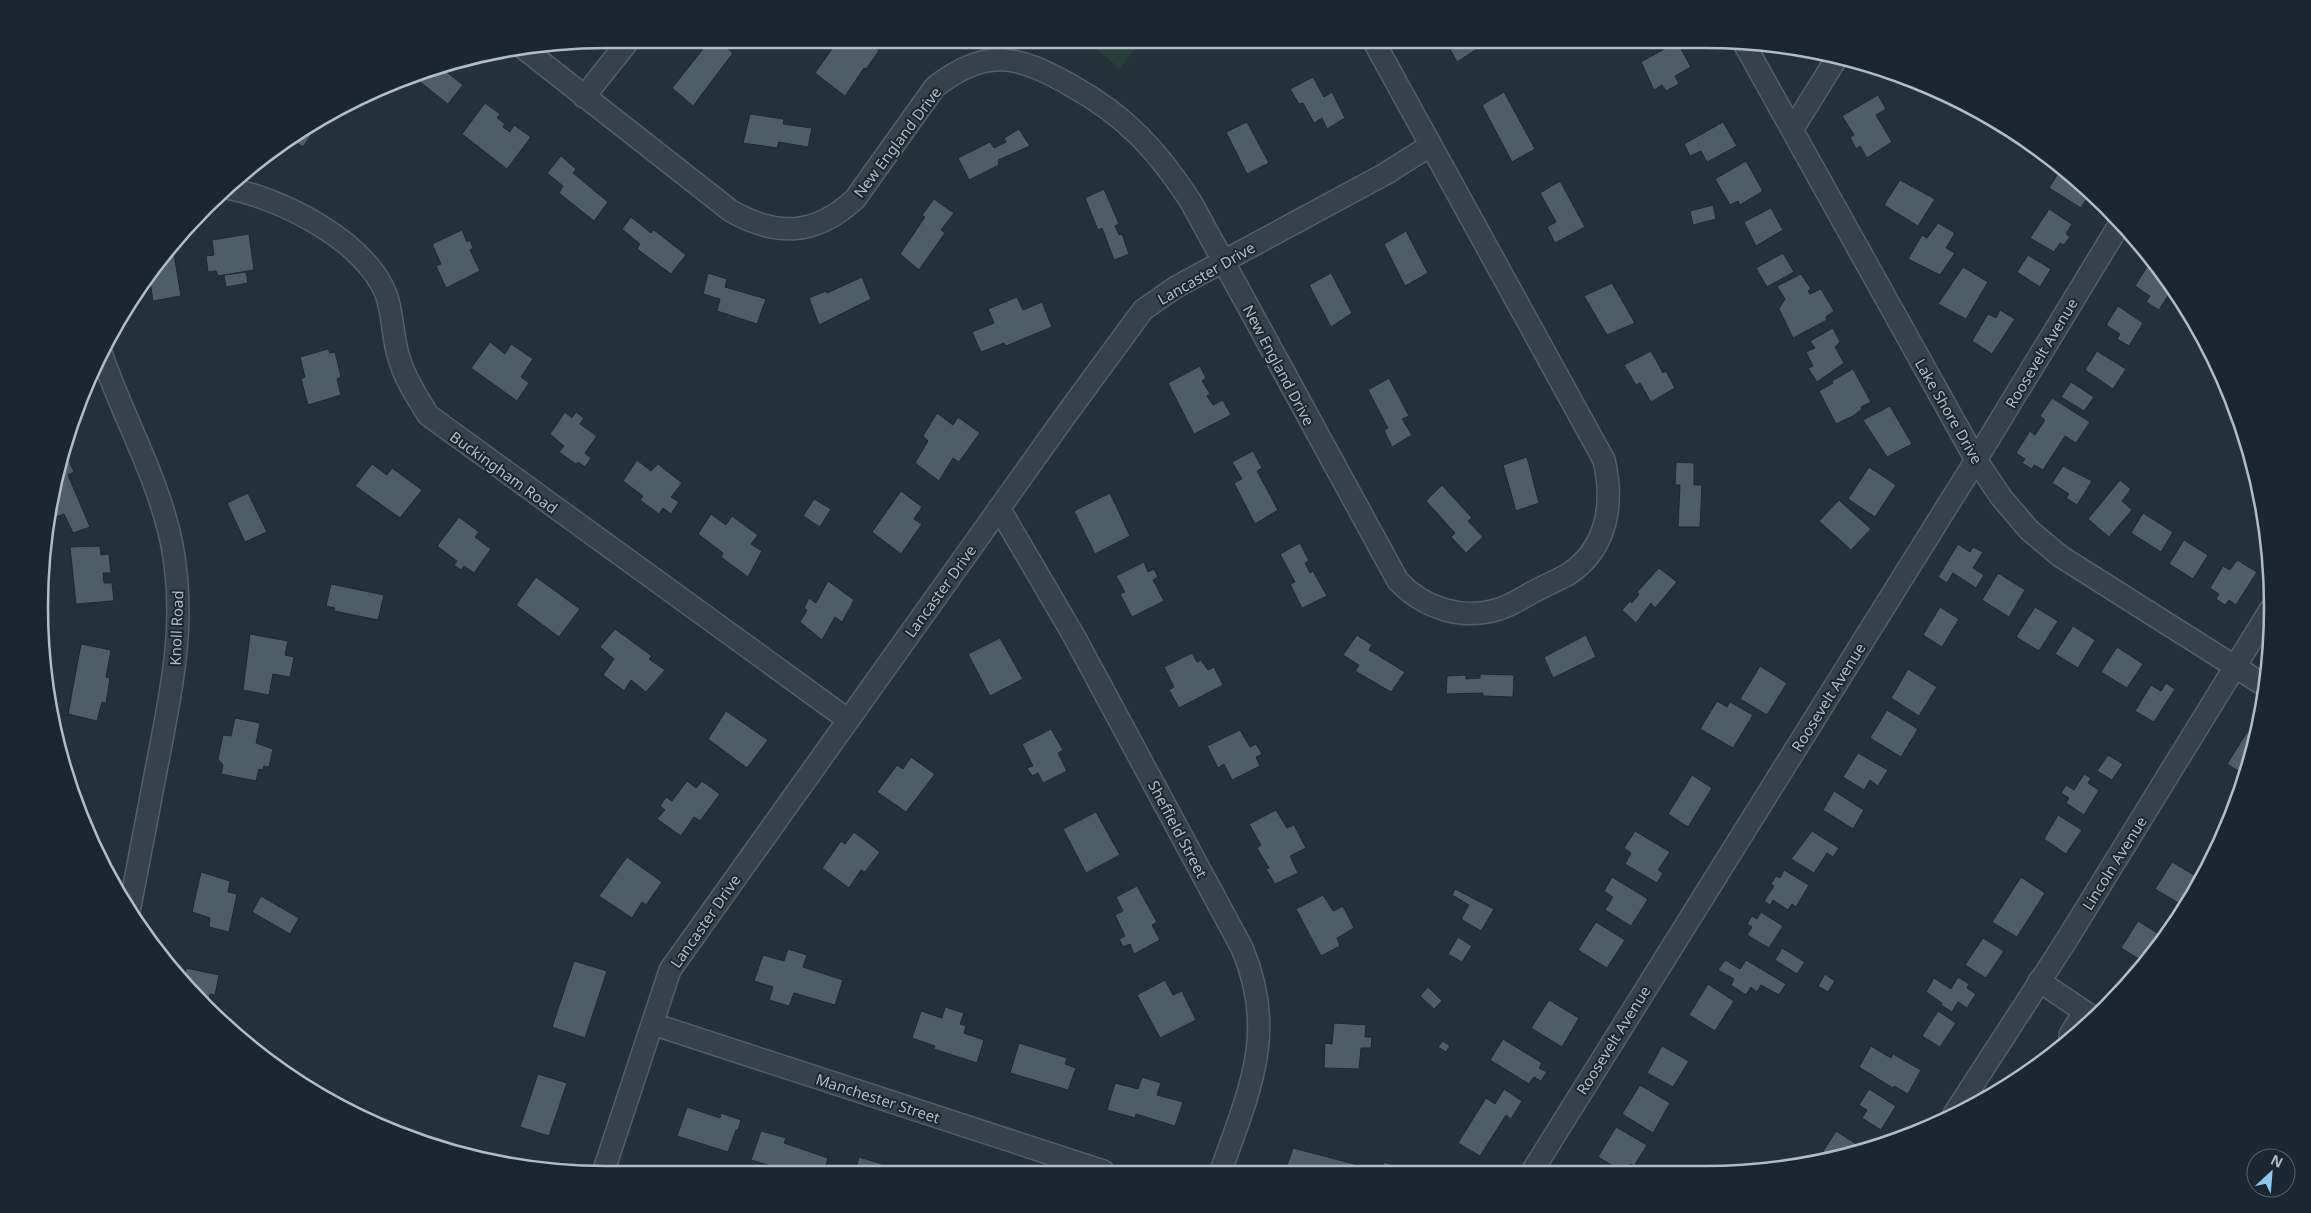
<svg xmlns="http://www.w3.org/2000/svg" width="2311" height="1213" viewBox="0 0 2311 1213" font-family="'Noto Sans',sans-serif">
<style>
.green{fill:#273e39}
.building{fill:#4e5e67;stroke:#1d2930}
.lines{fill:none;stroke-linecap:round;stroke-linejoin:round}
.minor-casing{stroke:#546067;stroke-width:24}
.minor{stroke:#364249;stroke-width:21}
.labels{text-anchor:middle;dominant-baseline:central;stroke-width:4;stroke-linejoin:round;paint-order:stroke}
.street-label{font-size:15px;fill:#b1bdc5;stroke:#1b272e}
.rim{fill:none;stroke:#b1bdc5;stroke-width:2.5}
</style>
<rect width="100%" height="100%" fill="#233138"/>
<path class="green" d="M1085,39H1142L1120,69Z"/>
<path class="building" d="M711,39H716L733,53L693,106L672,88Z
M839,39H864L879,51L866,69L864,68L845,96L815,73Z
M1445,40H1472L1477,49L1457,62Z
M1677,42L1691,67L1675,76L1679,84L1666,91L1662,85L1654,90L1641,62Z
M438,65L463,85L448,104L416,79L419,75L416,72Z
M1313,77L1324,97L1332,92L1345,118L1327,129L1322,118L1314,123L1303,103L1299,104L1290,89Z
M1504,92L1535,149L1512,162L1482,105Z
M1878,95L1886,109L1876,115L1892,142L1867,158L1860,146L1856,149L1850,137L1854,135L1842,116Z
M485,103L500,114L497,118L505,124L503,127L510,132L514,125L531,137L507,169L462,134Z
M750,114L784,119L783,124L812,128L808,147L779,142L777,148L743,143Z
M318,118L321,120L303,147L289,138Z
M1247,122L1269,163L1247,174L1226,132Z
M1723,122L1737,146L1707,162L1701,151L1690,156L1684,144Z
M1019,129L1030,146L998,160L999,165L969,180L958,158L990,142L994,148L1006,142L1004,138Z
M561,156L576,169L573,173L608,202L594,221L559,193L563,186L547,173Z
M1746,161L1763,191L1740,205L1738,201L1730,205L1715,179Z
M2062,167L2090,193L2081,208L2049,188Z
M1900,180L1935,199L1918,226L1884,205Z
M1560,181L1585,227L1555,243L1547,227L1556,222L1540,193Z
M1104,189L1119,224L1115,226L1119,235L1122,234L1129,254L1114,260L1102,228L1098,230L1085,198Z
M934,199L954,213L941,230L945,233L919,270L900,254L925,217L922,215Z
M1713,205L1716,219L1693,225L1690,211Z
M1771,208L1783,230L1756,246L1744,222Z
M2049,209L2072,224L2066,234L2070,237L2064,245L2060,243L2054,252L2030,238Z
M631,217L651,233L654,230L686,255L671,274L637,249L640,244L622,229Z
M1938,223L1955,233L1946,248L1955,253L1940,275L1908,259L1922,235L1927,238Z
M462,230L467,242L470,240L473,248L470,250L480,271L446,288L436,266L441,264L432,244Z
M1406,231L1428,273L1405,286L1384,244Z
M249,234L254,270L218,276L216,271L208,272L206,256L214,255L212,240Z
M172,242L181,296L153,301L149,275H147Z
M1783,253L1794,272L1767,287L1756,268Z
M2028,255L2051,269L2040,287L2017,272Z
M2148,265L2161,273L2172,289L2159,310L2146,302L2150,296L2135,286Z
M1963,267L1988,282L1966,319L1938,304Z
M246,272L248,283L226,287L224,275Z
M708,273L727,279L725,287L766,299L757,324L717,311L720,299L703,294Z
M1331,273L1352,313L1331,327L1309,285Z
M1801,274L1811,289L1808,291L1810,294L1821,289L1834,311L1826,317L1827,320L1793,338L1779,309L1785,299L1777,286Z
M862,277L871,299L819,325L809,298L826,291L827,293Z
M1612,283L1635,323L1607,335L1584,296Z
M1017,297L1023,310L1042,302L1052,327L1006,346L1004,343L981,352L972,332L994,323L988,309Z
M2118,306L2143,323L2129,346L2117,339L2120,334L2106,325Z
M2000,310L2015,319L1992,354L1972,341L1988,314L1996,318Z
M1833,328L1840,342L1835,347L1844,363L1817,382L1808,368L1813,366L1806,352L1815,348L1810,341Z
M490,342L505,354L511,344L533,359L521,377L529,383L517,401L471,368Z
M328,349L330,353L335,352L341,377L337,379L341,395L308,405L301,379L305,377L300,357Z
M1651,351L1663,373L1666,371L1675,388L1651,402L1640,383L1636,385L1624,365Z
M2097,351L2126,369L2113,389L2085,370Z
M1200,366L1206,378L1202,381L1210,394L1207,396L1213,405L1223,400L1231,415L1194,434L1168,383Z
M1853,369L1871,402L1861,407L1862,409L1853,416L1836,424L1819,391L1833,383L1832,381Z
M1389,378L1409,416L1402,419L1412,435L1392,447L1384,430L1388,428L1368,390Z
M2071,382L2094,397L2084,411L2061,397Z
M2052,398L2090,422L2076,443L2065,436L2043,470L2034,465L2032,469L2022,463L2025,459L2016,453L2030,431L2035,435L2045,420L2040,416Z
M1890,406L1912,444L1887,457L1863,420Z
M565,412L572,418L576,412L584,418L580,424L597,436L585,453L591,458L585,467L578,462L576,464L559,452L564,446L550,434Z
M937,413L953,425L958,417L980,433L959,462L953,458L939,481L915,463L928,441L923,436Z
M63,448L74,472L68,475L90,527L73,533L64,514L53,518L50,511L58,460Z
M1253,451L1262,468L1257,471L1278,510L1255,524L1234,483L1242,479L1232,462Z
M1527,457L1539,503L1516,511L1503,465Z
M637,460L651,471L658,464L682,483L671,497L679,502L671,514L663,508L659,514L640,500L643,496L623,481Z
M1676,462L1694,463V485H1702L1700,527H1678L1680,485H1675Z
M372,464L387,475L392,468L422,490L400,518L355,486Z
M2063,466L2092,481L2077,505L2066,498L2069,494L2052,483Z
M1869,467L1896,485L1875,517L1848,499Z
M2120,480L2131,489L2122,501L2132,510L2109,537L2088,519Z
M1442,485L1472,518L1468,521L1483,537L1466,553L1451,537L1455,533L1426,501Z
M901,491L922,507L914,519L922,524L901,554L872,532Z
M248,493L267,532L245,542L227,503Z
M1110,493L1130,536L1095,554L1074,511Z
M814,499L831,509L820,527L803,516Z
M1839,500L1871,529L1851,550L1819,521Z
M2143,513L2173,532L2161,552L2131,533Z
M711,514L726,525L732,516L758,535L751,544L762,551L748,577L721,557L723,553L698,534Z
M459,517L479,532L475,537L491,549L474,573L464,566L461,570L454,565L457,561L437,546Z
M2184,540L2208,555L2193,579L2169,564Z
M1300,543L1309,561L1305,563L1310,573L1313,571L1327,596L1302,608L1290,584L1295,582L1280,554Z
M1958,544L1970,552L1973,547L1983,552L1973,568L1984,575L1976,588L1953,573L1947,583L1938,577Z
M100,546L101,555L109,554L111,573H103L104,583H112L114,601L76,604L70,547Z
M2237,560L2257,572L2236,605L2229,600L2225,605L2216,599L2219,594L2210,588L2223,566L2230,570Z
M1144,562L1148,572L1154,569L1158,577L1153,580L1164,601L1132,617L1120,594L1125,592L1116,576Z
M1659,568L1677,582L1655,608L1651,603L1636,623L1622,610L1630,601L1632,603L1639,594L1637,592Z
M1998,573L2025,590L2009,617L1982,600Z
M536,577L580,609L559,637L516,605Z
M828,581L854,600L842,622L835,617L822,640L800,622L807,610L804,608L809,598L816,603Z
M331,584L384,595L378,620L334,611L335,608L326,606Z
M1940,607L1959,619L1942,647L1923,635Z
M2035,607L2058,621L2039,651L2016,637Z
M2073,626L2095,640L2078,668L2055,654Z
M615,629L652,656L649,659L665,670L646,692L631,680L624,691L603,675L614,659L600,647Z
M250,634L288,641L285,655L294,657L290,677L273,674L269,695L243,690Z
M1357,635L1372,645L1369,650L1405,672L1391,692L1355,671L1359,665L1343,655Z
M1586,635L1596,657L1553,678L1544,657Z
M1000,638L1023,679L990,696L968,654Z
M81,644L111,650L106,677L110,678L106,703L102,702L97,721L68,714Z
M2117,647L2143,664L2127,688L2101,672Z
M1192,653L1197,662L1201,660L1208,670L1214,667L1223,685L1179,708L1169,690L1174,687L1164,667Z
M1760,666L1787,683L1767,715L1740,699Z
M1908,669L1937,687L1919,716L1891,698Z
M1480,674L1514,675L1513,697L1483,696V693L1446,694L1447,676L1466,675V679L1480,678Z
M2166,683L2175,689L2154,722L2135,711L2151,685L2161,691Z
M1717,701L1727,707L1730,702L1753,715L1733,748L1700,729Z
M1887,710L1918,729L1901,757L1870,738Z
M726,711L768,740L747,768L708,739Z
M235,718L260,723L256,743L273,749L269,767L264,766L263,770L259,769L256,781L221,774L223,765L218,759L223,735L231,736Z
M1051,729L1063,750L1058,753L1067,771L1043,783L1038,773L1032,776L1027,768L1033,766L1022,744Z
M1240,730L1250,747L1256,744L1262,754L1256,757L1260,766L1232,780L1224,764L1218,768L1207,746Z
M2247,732L2256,737L2253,754L2245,775L2227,764Z
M1858,753L1888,770L1878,786L1870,780L1864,790L1843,777Z
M2108,755L2123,764L2112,780L2097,771Z
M911,757L935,774L906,812L877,792L897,765L903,769Z
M2084,774L2091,778L2088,783L2099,790L2084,815L2066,803L2069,798L2061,793L2066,785L2074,790Z
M1692,775L1712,788L1688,827L1668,814Z
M687,781L696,788L702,781L720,794L700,821L694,817L681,836L657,819L665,810L660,806L666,797L672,801Z
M1834,791L1864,810L1853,829L1823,810Z
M1276,810L1287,828L1294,825L1306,848L1290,856L1298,873L1275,884L1266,869L1269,868L1257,848L1261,845L1249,824Z
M1096,812L1120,855L1086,873L1063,829Z
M2058,815L2082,830L2066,854L2044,839Z
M1635,831L1670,852L1658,870L1663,873L1657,883L1625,864L1631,853L1624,848Z
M1812,831L1839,848L1833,857L1827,853L1814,873L1791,859Z
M854,832L880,852L865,872L861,870L849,888L822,868L841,841L845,844Z
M627,857L662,882L646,905L642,902L632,918L599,896Z
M2172,862L2199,878L2182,905L2155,889Z
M1784,870L1809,885L1796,907L1792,904L1788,910L1773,900L1770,905L1764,901L1774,886L1771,884L1776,876L1780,878Z
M201,872L230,881L228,892L237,894L229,932L209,927L210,918L192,912Z
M1612,877L1648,899L1631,926L1605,910L1613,897L1604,891Z
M2021,877L2045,893L2017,937L1992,922Z
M1137,886L1157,922L1152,925L1160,940L1134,954L1130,944L1123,947L1119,939L1125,936L1115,915L1123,911L1116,897Z
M1455,889L1494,909L1481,931L1461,919L1469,905L1452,895Z
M1323,895L1333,911L1343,906L1354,928L1337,938L1340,946L1321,956L1296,909Z
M261,896L299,918L290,934L252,912Z
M1761,912L1783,926L1769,948L1747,935L1752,927L1747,924L1752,916L1757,919Z
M2138,921L2162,936L2144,962L2121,948Z
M1596,922L1625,940L1607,968L1578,950Z
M1458,937L1472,946L1462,962L1448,954Z
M1983,938L2004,951L1986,978L1965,965Z
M1782,948L1805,962L1797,974L1775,960Z
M788,949L807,955L803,967L843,980L835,1005L794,993L789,1006L769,1000L773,987L754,981L763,955L784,961Z
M1725,960L1740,969L1746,960L1786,984L1779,995L1761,985L1757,992L1751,987L1746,995L1731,985L1734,979L1718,970Z
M574,961L607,971L585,1038L552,1027Z
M186,968L219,975L215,995L210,994L207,1007L183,984Z
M1825,974L1835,981L1828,992L1818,986Z
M1958,977L1969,984L1967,988L1976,994L1967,1008L1958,1002L1952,1012L1941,1005L1942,1003L1926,992L1934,978L1951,989Z
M1165,980L1173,995L1182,991L1196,1020L1160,1038L1137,995Z
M1708,984L1734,1001L1715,1031L1689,1015Z
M1428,987L1442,1001L1434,1009L1420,996Z
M1549,1000L1579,1018L1562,1047L1531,1028Z
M945,1007L964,1013L960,1024L966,1026L964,1033L984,1040L977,1063L934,1049L935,1046L912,1038L921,1011L942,1018Z
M1938,1011L1956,1023L1940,1047L1922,1036Z
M1334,1023L1366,1025L1365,1037H1372L1371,1048H1361L1359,1069L1324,1068L1325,1043L1332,1044Z
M1503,1039L1542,1063L1539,1068L1547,1072L1541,1081L1534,1077L1529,1084L1490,1060Z
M1443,1041L1450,1046L1446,1052L1438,1047Z
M1019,1043L1067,1058L1065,1064L1076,1068L1068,1090L1010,1073Z
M1662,1046L1689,1061L1673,1087L1647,1073Z
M1871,1046L1891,1058L1893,1054L1921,1070L1908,1094L1894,1086L1893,1088L1859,1067Z
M538,1074L567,1083L549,1136L520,1127Z
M1142,1077L1161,1083L1157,1095L1183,1102L1175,1126L1136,1114L1135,1118L1107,1110L1115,1083L1138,1089Z
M1640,1085L1670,1103L1653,1133L1622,1114Z
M1504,1089L1522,1101L1511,1119L1506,1115L1480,1156L1458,1143L1486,1098L1495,1104Z
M1869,1089L1896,1106L1881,1130L1862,1118L1867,1110L1859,1105Z
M687,1107L720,1118L721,1113L741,1120L738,1130H736L728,1152L677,1136Z
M1616,1127L1647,1145L1634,1166L1630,1164L1627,1170H1620L1598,1157Z
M761,1131L786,1138L784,1143L828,1158L824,1172H791L751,1160Z
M1836,1131L1858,1145L1855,1149L1828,1156L1822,1153Z
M1293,1148L1358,1165L1357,1171H1285Z
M859,1157L882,1164L881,1168L892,1172H855Z
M1384,1162L1400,1167L1399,1171H1381Z"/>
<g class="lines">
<defs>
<path id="minor" d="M1742,40L1976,460L2001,497L2029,530L2060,556L2264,685
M522,47L731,211C777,237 815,236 855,199L935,87C987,46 1019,56 1072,86C1126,116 1158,151 1191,202L1398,581C1424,608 1462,621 1499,609C1510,606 1522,598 1533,592C1544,586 1556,581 1567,575C1608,549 1614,503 1604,460L1373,40
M584,97L630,39
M1792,130L1838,56
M226,188C281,198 364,240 386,294C394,316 392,340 400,361C406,381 418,398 428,415L847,719
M101,353C123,417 159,479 172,545C186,619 173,683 159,755C149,808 139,860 129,912
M999,508L1074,636L1242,948C1278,1033 1249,1090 1221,1171
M2039,981L2091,1016
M653,1024L1103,1171
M2070,1035L2084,1012
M1954,1114L2066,941L2270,610
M1533,1170L1976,460L2121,222
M603,1173L670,970L1063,419L1143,310L1176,287L1385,174L1431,145"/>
</defs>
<use href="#minor" class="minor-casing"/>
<use href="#minor" class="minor"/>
</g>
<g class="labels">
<g class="street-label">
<text transform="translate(897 142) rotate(-53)">New England Drive</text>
<text transform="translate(1206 273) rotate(-30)">Lancaster Drive</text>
<text transform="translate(2041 353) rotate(-59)">Roosevelt Avenue</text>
<text transform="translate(1279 365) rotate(62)">New England Drive</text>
<text transform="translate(1949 411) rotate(60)">Lake Shore Drive</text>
<text transform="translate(504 472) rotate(36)">Buckingham Road</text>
<text transform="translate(940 591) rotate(-54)">Lancaster Drive</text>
<text transform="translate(176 628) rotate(-88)">Knoll Road</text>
<text transform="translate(1828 697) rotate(-58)">Roosevelt Avenue</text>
<text transform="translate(1178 829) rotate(62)">Sheffield Street</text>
<text transform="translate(2114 863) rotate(-58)">Lincoln Avenue</text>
<text transform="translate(705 921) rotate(-55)">Lancaster Drive</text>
<text transform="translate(1613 1040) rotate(-58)">Roosevelt Avenue</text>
<text transform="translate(878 1098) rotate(18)">Manchester Street</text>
</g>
</g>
<path d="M0 0H2311V1213H0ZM607 48H1705A559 559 0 0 1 2264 607V607A559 559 0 0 1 1705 1166H607A559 559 0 0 1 48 607V607A559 559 0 0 1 607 48Z" fill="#1b272e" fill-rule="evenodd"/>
<path class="rim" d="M607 48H1705A559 559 0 0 1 2264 607V607A559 559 0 0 1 1705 1166H607A559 559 0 0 1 48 607V607A559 559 0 0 1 607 48Z"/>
<g transform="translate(2271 1173) rotate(26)"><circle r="24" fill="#1b272e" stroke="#57636a"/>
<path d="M0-4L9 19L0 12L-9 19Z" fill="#89c8f2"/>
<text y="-8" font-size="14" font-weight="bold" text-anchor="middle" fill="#b1bdc5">N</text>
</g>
</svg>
